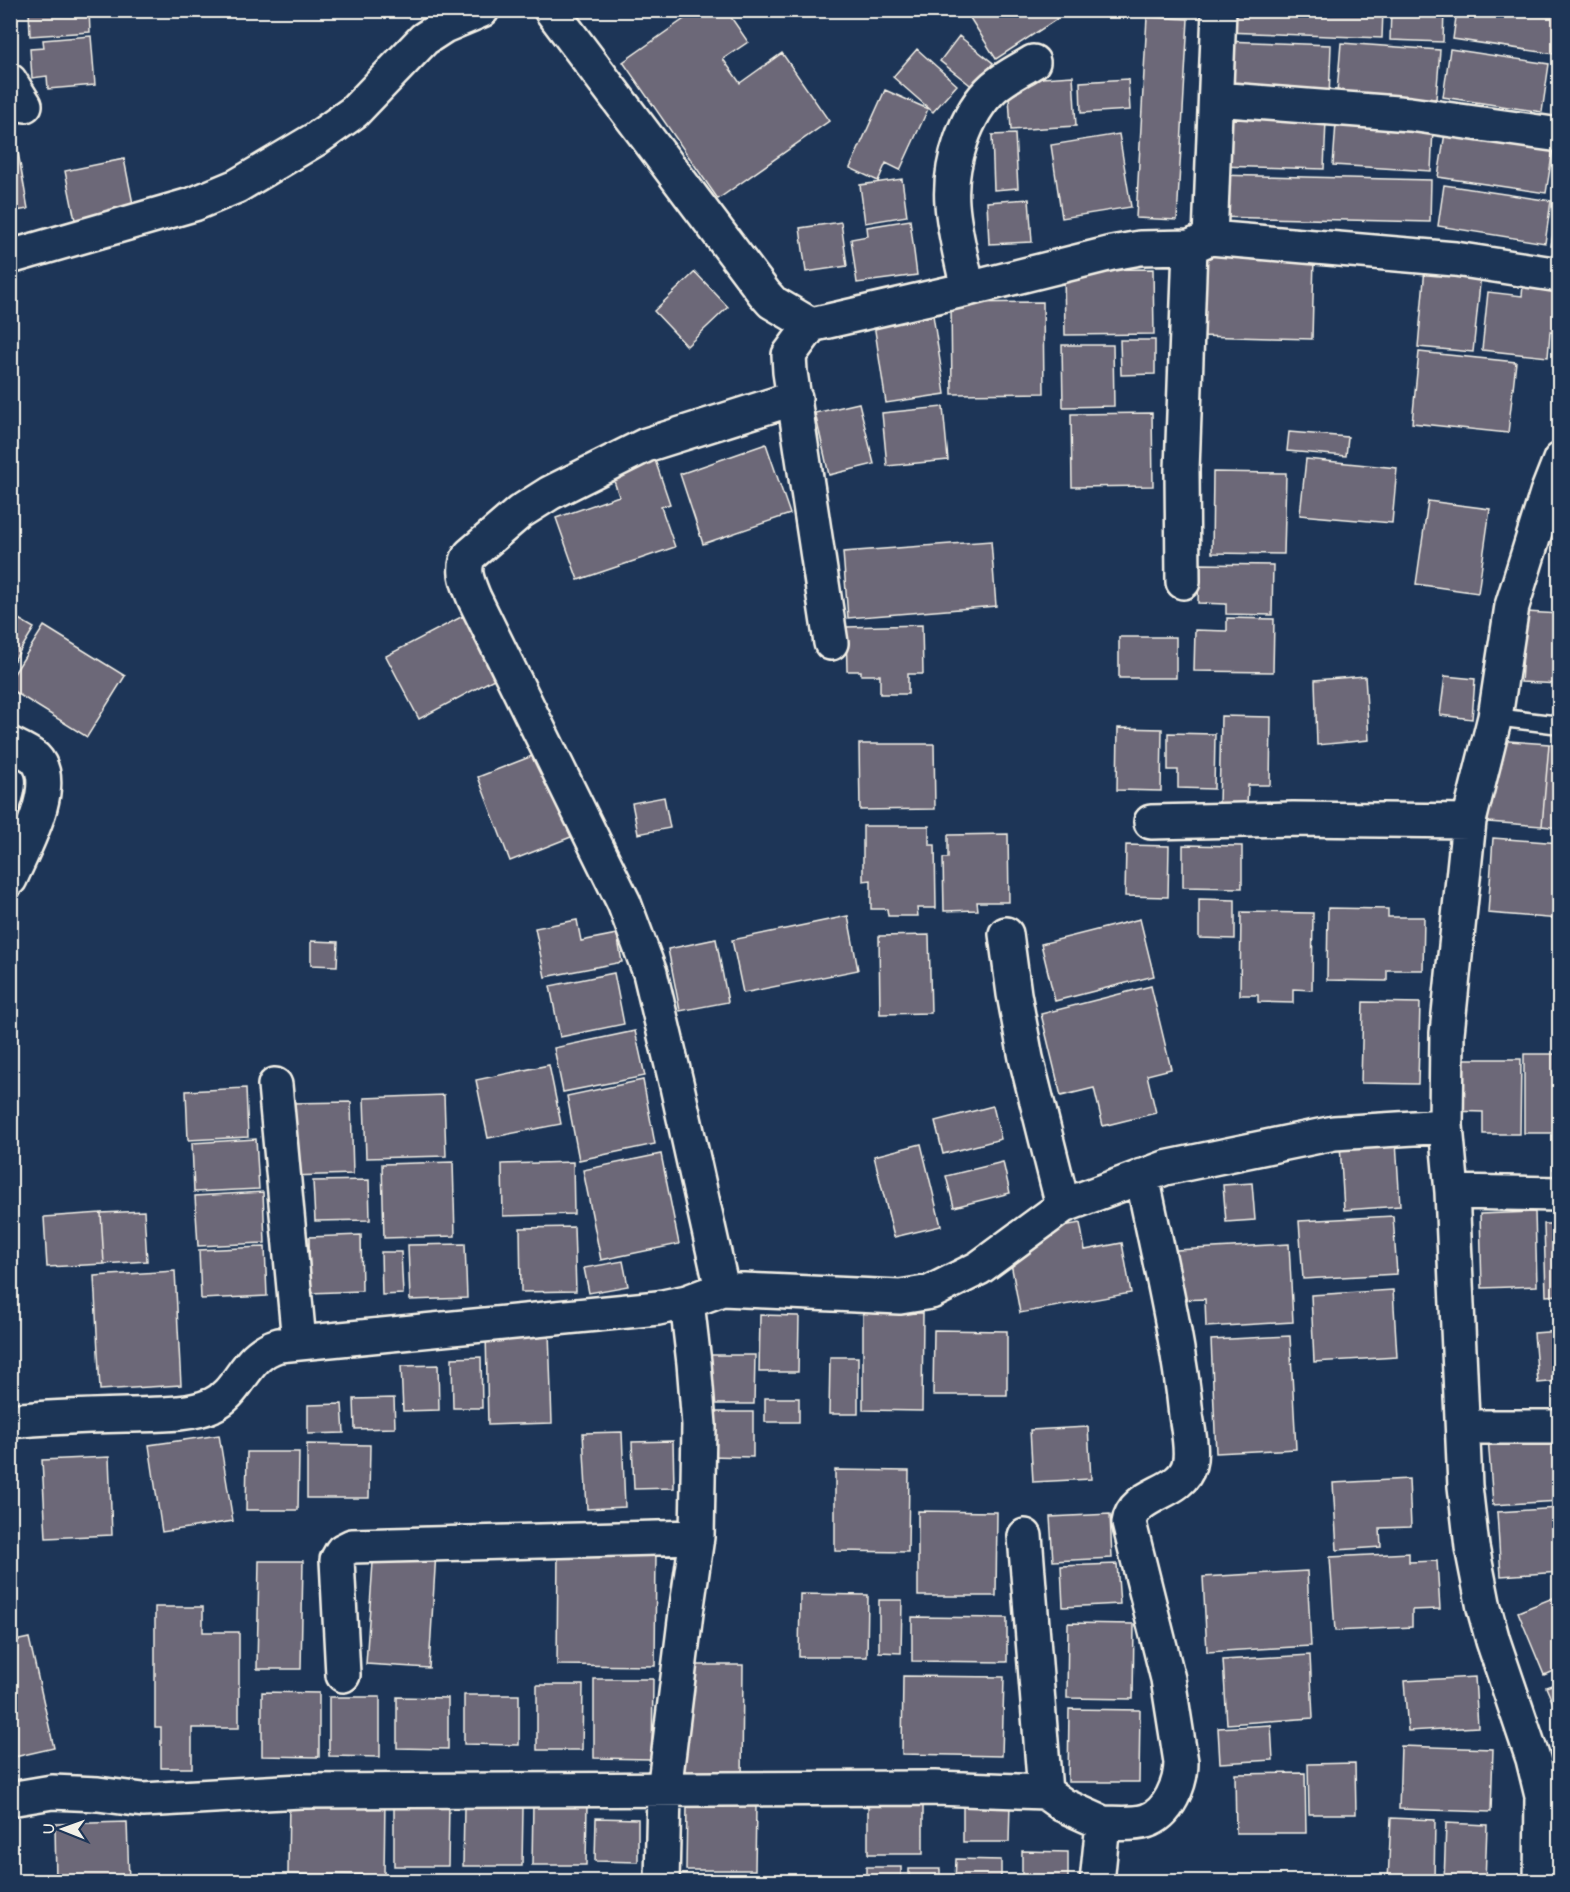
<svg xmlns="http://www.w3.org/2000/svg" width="1570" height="1892" viewBox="0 0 1570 1892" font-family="'Comic Neue',sans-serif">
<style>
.building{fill:#6c6778;stroke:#f4f1e8;stroke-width:1.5}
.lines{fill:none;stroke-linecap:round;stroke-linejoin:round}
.lane-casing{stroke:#f4f1e8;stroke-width:21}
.street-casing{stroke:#f4f1e8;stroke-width:38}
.lane{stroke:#1d3557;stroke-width:16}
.street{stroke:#1d3557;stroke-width:33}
</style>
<rect width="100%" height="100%" fill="#1d3557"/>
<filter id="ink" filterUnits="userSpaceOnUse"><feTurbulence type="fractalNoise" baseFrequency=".0167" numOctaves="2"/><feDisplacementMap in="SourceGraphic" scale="12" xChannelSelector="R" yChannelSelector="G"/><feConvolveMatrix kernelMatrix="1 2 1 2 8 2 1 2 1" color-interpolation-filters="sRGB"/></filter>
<g filter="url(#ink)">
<path class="building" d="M29,10H89L90,32L30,36Z
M697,10H726L748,42L723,59L740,83L782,53L829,121L718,199L623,62Z
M965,10H1051L1057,19L996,59Z
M1225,10H1383L1382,38L1224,32Z
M1391,10H1444L1443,42L1390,40Z
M1457,10H1546L1560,12L1554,54L1453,39Z
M1147,17L1188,19L1177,220L1136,218Z
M91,36L95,85L48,89L47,76L32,78L30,49L44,48L43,40Z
M959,36L993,63L974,88L940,61Z
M1225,41L1331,45L1329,99L1223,95Z
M1341,43L1440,50L1436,99L1337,92Z
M917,49L957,85L933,112L893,77Z
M1450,49L1549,64L1542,112L1443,97Z
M1560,68V107H1554Z
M1073,76L1076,126L1011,130L1008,80Z
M1128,79L1130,110L1081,113L1080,82Z
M885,90L928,109L900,170L886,163L878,181L850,168Z
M1218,117L1326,120L1324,169L1217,166Z
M1336,123L1433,128L1431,171L1333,165Z
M1446,127L1554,144L1546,193L1438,177Z
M10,129H14L28,209L10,212Z
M1015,134L1018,188L994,190L992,135Z
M1119,134L1131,207L1062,218L1051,145Z
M124,159L135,214L76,225L65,171Z
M1217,175L1431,180L1430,222L1215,217Z
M902,179L907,216L865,223L860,185Z
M1444,185L1551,201L1545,243L1438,226Z
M1029,199L1032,242L989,244L987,202Z
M1558,203H1560V247L1551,246Z
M910,220L917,275L857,283L851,239L868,236L867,227Z
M841,222L847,266L806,272L800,228Z
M1200,254L1314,257L1312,339L1198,336Z
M1425,268L1481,274L1473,352L1418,347Z
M1153,269L1154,334L1065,335L1064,270Z
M695,272L728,307L687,346L654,311Z
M1523,285L1560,289V333L1550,332L1548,357L1482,350L1488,292L1522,296Z
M1043,302L1044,393L952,394L951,303Z
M933,315L945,394L886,403L874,324Z
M1120,340H1155V374L1121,375Z
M1062,345H1113L1114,406L1063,407Z
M1419,352L1516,362L1508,433L1412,423Z
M859,403L874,464L829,475L815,413Z
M943,407L948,460L887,466L882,413Z
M1152,413L1153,486L1072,487L1071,414Z
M1289,432L1348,437L1346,456L1287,451Z
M766,444L790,514L703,544L680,474Z
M654,457L670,504L661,507L675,547L578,580L556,518L619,496L611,472Z
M1306,459L1397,468L1392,523L1300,515Z
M1213,472L1286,473L1284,554L1212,553Z
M1428,501L1490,509L1478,593L1416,584Z
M991,541L996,606L848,618L843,552Z
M1199,564L1273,565L1272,615L1226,614V604L1198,603Z
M1526,612L1560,614V684L1521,682Z
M10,614L34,628L10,667Z
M463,616L496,678L419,719L386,656Z
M1227,618L1274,619L1273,672L1194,671L1195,630L1227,631Z
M922,625L923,674H908V694H880V675H861V671H847L846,627Z
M44,626L125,676L87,737L10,689V680Z
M1119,637H1176V678H1119Z
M1365,676L1369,740L1317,745L1315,680Z
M1445,676L1475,679L1472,719L1440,715Z
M1221,716L1271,717L1270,785H1248L1247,805H1219Z
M1118,728L1162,729L1161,791L1117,790Z
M1168,733L1215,734L1214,789L1178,788V770H1168Z
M1495,740L1549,744L1542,826L1488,822Z
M859,744H934L935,809L860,810Z
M1549,744L1560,745V828L1542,826Z
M545,751L576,835L510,861L478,777Z
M664,797L670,828L638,834L632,803Z
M863,826H929V845H935L936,908H917L918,916H888L887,909H871V880L863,881Z
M1008,834L1009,902H977L978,910L944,911L943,858H948V835Z
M1493,838L1560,843V919L1488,913Z
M1126,845L1169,846L1168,897L1125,896Z
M1183,845L1242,846V888L1183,887Z
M1199,899L1235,900V939L1199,938Z
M1328,908L1388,909V917H1424L1423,970H1387V981L1327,980Z
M1241,912L1313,913L1312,990L1293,989V1003L1258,1002V995H1240Z
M848,916L858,970L743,993L732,940Z
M1140,919L1154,976L1055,1001L1041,944Z
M577,920L581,941L617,934L622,962L545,977L535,928Z
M929,935L931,1013L880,1014L879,936Z
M716,939L728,1002L680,1011L668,949Z
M311,941L338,942L337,966L311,965Z
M614,973L624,1024L560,1037L550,986Z
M1151,986L1171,1069L1147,1075L1156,1113L1103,1126L1094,1088L1061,1096L1041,1014Z
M1363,1002L1420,1003L1418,1084L1361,1083Z
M635,1031L645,1076L563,1092L554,1048Z
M1524,1054H1560V1169H1553L1554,1133H1524Z
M1452,1059H1521L1520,1134H1483V1112L1451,1111Z
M549,1065L561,1124L488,1138L476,1080Z
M643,1080L655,1144L579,1160L567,1096Z
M246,1088L248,1137L188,1140L186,1091Z
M444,1095L446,1156L366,1158L364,1098Z
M351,1102L353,1174L290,1176L288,1103Z
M993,1106L1001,1139L943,1154L935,1121Z
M256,1139L259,1189L194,1192L192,1143Z
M1396,1141L1400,1206L1344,1210L1340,1144Z
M921,1144L941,1226L894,1237L874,1156Z
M661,1154L679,1244L601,1260L583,1170Z
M453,1162L455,1236L384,1238L382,1164Z
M573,1162L574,1214L503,1216L502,1164Z
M1003,1162L1010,1193L954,1207L946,1176Z
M369,1180L370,1220L315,1221L313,1181Z
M1252,1183L1255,1220L1226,1222L1223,1185Z
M263,1192L265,1243L198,1246L195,1196Z
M144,1211L147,1261L104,1264L101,1213Z
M1535,1212L1537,1286L1482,1288L1480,1214Z
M101,1213L104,1264L47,1267L44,1217Z
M1393,1216L1397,1274L1303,1279L1299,1221Z
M1080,1223L1085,1250L1122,1243L1131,1293L1020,1313L1011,1263L1035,1231Z
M1544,1224H1560V1295L1546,1296Z
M574,1227L576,1291L521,1292L520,1228Z
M361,1235L362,1291L310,1293L309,1237Z
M465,1244L467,1298L410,1300L408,1245Z
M1289,1244L1293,1322L1206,1327L1205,1299L1179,1300L1176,1250Z
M265,1247L267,1296L201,1299L199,1250Z
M381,1252H401L403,1294L382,1295Z
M623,1261L628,1286L589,1293L584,1268Z
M175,1271L181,1385L100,1390L94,1276Z
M1393,1290L1397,1357L1314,1362L1311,1295Z
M863,1313H923L922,1411L863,1410Z
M760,1315L799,1316L798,1372H759Z
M934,1330L1007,1331V1395H933Z
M549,1331L552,1423L488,1425L486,1333Z
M1560,1331V1381L1538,1383L1534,1333Z
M1290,1336L1296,1449L1216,1453L1211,1340Z
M710,1355H755L754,1404H709Z
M481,1357L482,1408H453L452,1358Z
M830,1357H858V1414H829Z
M438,1365L439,1410L403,1411L401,1366Z
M394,1398L395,1428L355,1429L354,1399Z
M765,1398H799V1422H765Z
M342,1404L344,1433L308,1434V1405Z
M709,1412H753V1457L708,1456Z
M1088,1427L1091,1479L1033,1482L1030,1430Z
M622,1432L625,1507L587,1509L583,1433Z
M1560,1433V1501L1493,1505L1488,1437Z
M219,1435L233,1521L162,1532L149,1445Z
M673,1441L674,1488L634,1489L632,1442Z
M307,1444L370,1445L369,1498H307Z
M247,1452H299L298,1510H246Z
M109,1457L112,1535L46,1538L42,1460Z
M835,1470L909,1471L908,1552L835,1551Z
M1409,1479L1411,1527L1380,1528L1381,1547L1337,1550L1333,1483Z
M1560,1508V1572L1501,1576L1497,1512Z
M918,1511L997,1512L996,1596H918Z
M1110,1514L1112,1558L1053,1561L1050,1517Z
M374,1548L436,1552L429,1668L366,1664Z
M558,1548L656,1549L655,1666L557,1665Z
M1409,1553V1562L1437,1561L1440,1609L1412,1610V1627L1335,1631L1330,1557Z
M259,1561H303L301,1669H257Z
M1117,1564L1120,1604L1063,1607L1061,1566Z
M1307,1571L1311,1646L1207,1652L1203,1577Z
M800,1594L868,1595L867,1657H799Z
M1560,1595V1668L1544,1675L1518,1612Z
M879,1600H902L901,1653L879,1652Z
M155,1607H203V1632H239V1728H192V1768H161V1727H155Z
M912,1617L1007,1618V1662L912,1661Z
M1068,1623L1134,1624L1133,1699L1067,1698Z
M29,1638L54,1748L10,1758V1642Z
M1310,1655L1313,1718L1227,1724L1223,1660Z
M680,1665H743L742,1785H679Z
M903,1676L1004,1677L1002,1756L902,1754Z
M1475,1677L1478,1727L1408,1731L1404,1681Z
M594,1679H653L652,1759L594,1758Z
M1560,1682V1720L1546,1687Z
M537,1685H583L582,1750H537Z
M262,1692L319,1693V1757L262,1756Z
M464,1695H519V1745L464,1744Z
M329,1697H380V1757L329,1756Z
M397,1697L448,1698V1749L397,1748Z
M1069,1709L1140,1710L1139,1782H1068Z
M1271,1725L1273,1760L1220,1763L1218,1728Z
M1401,1746L1493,1749L1491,1812L1399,1809Z
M1355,1763L1356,1814H1309L1308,1764Z
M1305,1773L1306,1833H1236L1235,1774Z
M289,1797L385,1798L384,1875L288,1874Z
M394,1802H449L448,1866H394Z
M868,1802H923V1854H868Z
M963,1802L1010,1803L1009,1842H963Z
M533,1803L587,1804L586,1865H532Z
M687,1806H756L755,1870H686Z
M464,1807L523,1808L522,1866H463Z
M596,1818L638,1819V1862L595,1861Z
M1391,1818L1435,1820L1434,1882L1388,1881Z
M127,1822L129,1881L56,1882L55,1824Z
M1446,1823L1487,1825L1485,1882H1444Z
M1022,1851L1068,1852V1882H1022Z
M956,1859L1001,1860V1882H955Z
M866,1867H901V1882H866Z
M909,1869H940V1882H909Z
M313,1879L378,1882H313Z"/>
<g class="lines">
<defs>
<path id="lane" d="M1495,717L1560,725"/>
<path id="street" d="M551,10L764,293L772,302L811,325
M10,81L25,105
M1216,99L1410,114L1560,135
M1210,238L1219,10
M10,257L194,204L237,186L316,139L354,112L424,39L444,26L482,10
M968,289C962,261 954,232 952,204C949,165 965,113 994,87C1005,77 1020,70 1033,62
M1183,582L1182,470L1190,247
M831,643L790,372L789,355L811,325L968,289L1112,253L1140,248L1190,247L1210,238L1455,259L1560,275
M10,744C18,748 28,752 35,758C61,784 22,851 10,879
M1151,822L1293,819L1469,821
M1006,934L1014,994L1026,1058L1063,1206
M275,1085L299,1342
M1452,1192L1560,1194
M722,1289L676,1082L650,973L624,903L474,598C468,583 461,569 470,555L520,512L550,493L646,445L795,398
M10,1421C49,1417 87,1416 126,1415C151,1414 189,1416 212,1405C241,1392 243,1355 279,1345L658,1308L687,1302L722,1289L900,1297L931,1292L979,1268L1063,1206L1165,1168L1334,1133L1446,1126
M1463,1427H1560
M1025,1536L1045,1792
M343,1675L337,1560L342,1551L352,1546L697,1537
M10,1799L52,1792L98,1794L143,1800L301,1791L935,1788L1045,1792L1063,1805L1103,1823L1097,1882
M1103,1823C1117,1823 1133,1825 1146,1821C1169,1814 1181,1783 1181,1762L1168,1679L1129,1523C1133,1492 1181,1495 1189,1465C1193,1451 1188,1430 1186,1415C1178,1335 1158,1255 1142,1176
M662,1882L664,1791L686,1613L697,1537L699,1425L694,1363L687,1302
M1541,1882L1542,1796L1533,1759L1493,1641L1484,1608L1472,1547L1465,1486L1452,1192L1446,1126L1447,1033L1469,821L1495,717L1512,606L1547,493L1560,460"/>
</defs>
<use href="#lane" class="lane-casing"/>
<use href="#street" class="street-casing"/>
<use href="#lane" class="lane"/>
<use href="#street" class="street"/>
</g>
</g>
<rect width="1570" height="1892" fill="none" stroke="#1d3557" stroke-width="36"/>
<rect x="18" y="18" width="1534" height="1856" fill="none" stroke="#f4f1e8" stroke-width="2" filter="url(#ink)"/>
<g transform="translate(63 1829) rotate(271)" stroke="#1d3557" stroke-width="4.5" paint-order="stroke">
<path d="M0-4.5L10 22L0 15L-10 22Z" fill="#f4f1e8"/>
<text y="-9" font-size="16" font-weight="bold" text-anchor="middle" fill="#f4f1e8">U</text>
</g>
</svg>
